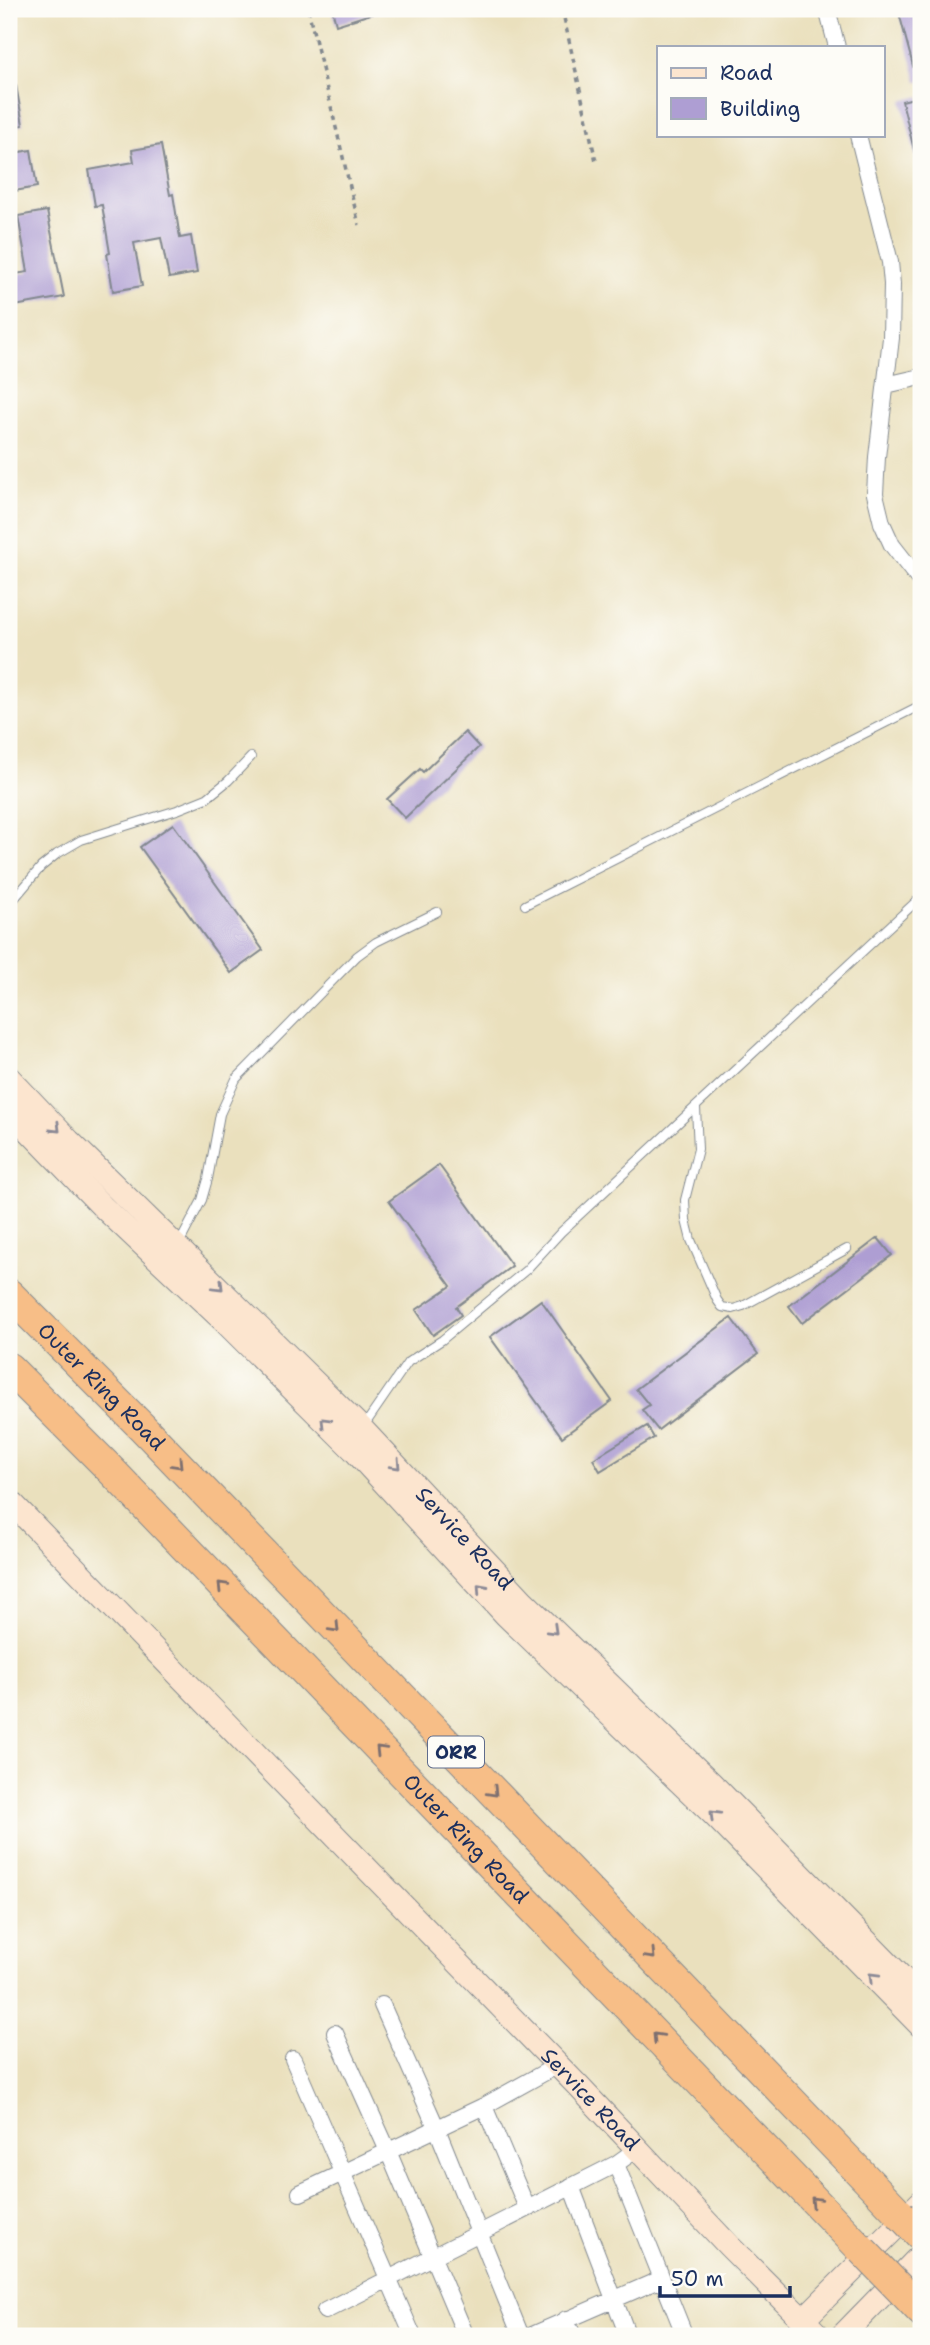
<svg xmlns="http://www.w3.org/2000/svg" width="930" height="2345" viewBox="0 0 930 2345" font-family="'Shantell Sans',sans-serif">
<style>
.building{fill:#ae9ed3}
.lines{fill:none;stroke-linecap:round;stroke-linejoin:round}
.service-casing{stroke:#82888e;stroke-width:10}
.minor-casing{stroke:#82888e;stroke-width:18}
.secondary-casing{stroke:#82888e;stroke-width:25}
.motorway-casing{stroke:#82888e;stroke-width:32}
.path{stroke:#82888e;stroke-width:3.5;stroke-dasharray:5 5;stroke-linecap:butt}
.service{stroke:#fff;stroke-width:8}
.minor{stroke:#fff;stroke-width:16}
.secondary{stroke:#fce5cf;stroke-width:23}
.motorway{stroke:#f7be87;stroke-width:30}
.motorway-bridge-casing{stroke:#82888e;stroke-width:32;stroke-linecap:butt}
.motorway-bridge{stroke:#f7be87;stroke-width:30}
.oneway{stroke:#8c8a96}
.oneway2{stroke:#7e6f70}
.labels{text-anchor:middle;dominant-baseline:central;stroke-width:6;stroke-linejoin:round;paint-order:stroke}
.shield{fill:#fdfcf7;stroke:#5f6c8c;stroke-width:2}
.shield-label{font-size:19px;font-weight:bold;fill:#1b2f5e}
.street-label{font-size:21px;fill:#1b2f5e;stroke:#fdfcf7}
</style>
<rect width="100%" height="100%" fill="#fdfcf7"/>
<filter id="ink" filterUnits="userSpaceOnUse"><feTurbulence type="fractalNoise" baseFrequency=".0143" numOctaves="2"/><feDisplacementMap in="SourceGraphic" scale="14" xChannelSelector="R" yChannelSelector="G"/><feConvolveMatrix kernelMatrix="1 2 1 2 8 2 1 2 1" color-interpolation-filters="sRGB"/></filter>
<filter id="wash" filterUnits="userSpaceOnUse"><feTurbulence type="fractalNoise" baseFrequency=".00686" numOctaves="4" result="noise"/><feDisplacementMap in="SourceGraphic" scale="28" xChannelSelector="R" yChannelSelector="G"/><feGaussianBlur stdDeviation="1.57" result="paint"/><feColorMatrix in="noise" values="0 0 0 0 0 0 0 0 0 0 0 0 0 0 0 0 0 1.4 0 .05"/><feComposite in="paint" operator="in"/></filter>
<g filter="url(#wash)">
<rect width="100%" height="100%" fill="#eae0bd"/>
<g id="blocks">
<path class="building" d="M332,9H376L377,12L336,25Z
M898,9H921V81H917Z
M16,85L23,125L9,127V86Z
M921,96V158H916L902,101Z
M161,145L170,195L173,194L180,238L191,236L197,273L169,278L161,238L134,243L142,286L113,291L107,254L110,253L102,205L95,206L89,170L134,162L132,150Z
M31,150L37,187L9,192V154Z
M47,211L64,297L9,307V275L28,272L18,216Z
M465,732L479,747L405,818L387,799L420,769L423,772Z
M173,824L263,950L231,973L140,847Z
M439,1165L512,1266L456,1307L461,1315L433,1335L416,1310L451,1286L389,1201Z
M878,1238L892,1255L802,1323L789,1306Z
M541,1300L612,1401L562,1437L490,1337Z
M731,1318L758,1354L658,1430L642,1410L649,1405L636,1389Z
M647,1426L654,1438L600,1471L593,1459Z"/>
</g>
</g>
<g filter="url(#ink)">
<use href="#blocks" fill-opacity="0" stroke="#82888e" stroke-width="2"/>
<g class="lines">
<defs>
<path id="service" d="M9,905L41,867L57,854L81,840L177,810L207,798L228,781L251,757
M525,905L921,705
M696,1108L698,1149L685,1200L686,1220L691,1240L717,1300L722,1307L733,1309L743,1306L847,1249
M179,1244L202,1200L208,1179L220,1114L236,1079L357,956L376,942L437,912
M364,1426L408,1362L442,1340L526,1270L561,1232L921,897"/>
<path id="minor" d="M827,9L837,47
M858,135L890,262L892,284L891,338L877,457L875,494L882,523L892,545L921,582
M886,385L921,377
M382,2005L437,2129L521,2336
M335,2033L388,2151L466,2336
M293,2059L413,2336
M484,2106L527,2208
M616,2164L685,2336
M571,2186L628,2336
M300,2193L484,2106L558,2065
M325,2311L616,2164L637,2149
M566,2319L573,2336
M530,2336L661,2279"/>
<g id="secondary">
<path id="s1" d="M9,1078L69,1141L362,1429L523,1601L712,1784L921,1997"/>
<path d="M9,1110L102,1206L224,1321L354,1450L506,1615L713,1814L921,2026"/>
<path id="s2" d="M9,1500L579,2087L729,2246L819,2336"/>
<path d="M803,2320L921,2202"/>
<path d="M842,2336L921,2255"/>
</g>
<g id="motorway">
<path id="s3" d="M9,1294L143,1428L900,2214"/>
<path id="s4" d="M9,1368L105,1464L862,2250"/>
<path d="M903,2292L921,2311"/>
</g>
</defs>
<use href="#service" class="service-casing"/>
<use href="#minor" class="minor-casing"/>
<use href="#secondary" class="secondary-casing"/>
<use href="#motorway" class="motorway-casing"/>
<path class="path" d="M308,9L359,225
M562,9L596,161"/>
<use href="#service" class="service"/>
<use href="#minor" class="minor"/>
<use href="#secondary" class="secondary"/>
<use href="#motorway" class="motorway"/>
<defs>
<path id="motorway-bridge" d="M900,2214L921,2236
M862,2250L903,2292"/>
</defs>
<use href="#motorway-bridge" class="motorway-bridge-casing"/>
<use href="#motorway-bridge" class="motorway-bridge"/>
</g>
<defs><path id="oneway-chevron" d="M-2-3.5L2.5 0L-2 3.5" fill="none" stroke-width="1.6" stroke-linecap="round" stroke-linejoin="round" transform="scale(1.75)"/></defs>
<g class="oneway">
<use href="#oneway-chevron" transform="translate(56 1128) rotate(45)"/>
<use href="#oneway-chevron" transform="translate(219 1286) rotate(45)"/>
<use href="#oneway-chevron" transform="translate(325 1422) rotate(-135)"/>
<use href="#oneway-chevron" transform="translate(396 1465) rotate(47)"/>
<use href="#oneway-chevron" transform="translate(481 1588) rotate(-132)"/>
<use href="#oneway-chevron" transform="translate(553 1630) rotate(44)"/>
<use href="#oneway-chevron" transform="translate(714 1815) rotate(-135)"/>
<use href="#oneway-chevron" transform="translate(873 1977) rotate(-135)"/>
</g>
<g class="oneway2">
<use href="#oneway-chevron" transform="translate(178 1464) rotate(46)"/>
<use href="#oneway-chevron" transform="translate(222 1586) rotate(-134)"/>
<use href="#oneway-chevron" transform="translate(335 1628) rotate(46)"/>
<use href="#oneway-chevron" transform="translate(380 1750) rotate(-134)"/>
<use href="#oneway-chevron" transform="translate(493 1792) rotate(46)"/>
<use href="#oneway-chevron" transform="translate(651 1955) rotate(46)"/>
<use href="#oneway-chevron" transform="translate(657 2037) rotate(-134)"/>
<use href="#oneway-chevron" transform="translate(815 2201) rotate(-134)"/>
</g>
</g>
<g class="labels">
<rect class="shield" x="428" y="1736.5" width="56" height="31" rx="5"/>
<g class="shield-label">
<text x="456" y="1752">ORR</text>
</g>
<g class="street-label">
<text stroke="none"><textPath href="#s3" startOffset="131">Outer Ring Road</textPath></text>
<text stroke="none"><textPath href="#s1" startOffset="648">Service Road</textPath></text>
<text stroke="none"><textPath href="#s4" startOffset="656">Outer Ring Road</textPath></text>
<text stroke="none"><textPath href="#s2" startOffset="835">Service Road</textPath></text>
</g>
</g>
<rect width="930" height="2345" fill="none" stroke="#fdfcf7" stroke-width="35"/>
<rect x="657" y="46" width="228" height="91" fill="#fdfcf7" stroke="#a3aaba" stroke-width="2"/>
<rect x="671" y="68" width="35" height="10" fill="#fce5cf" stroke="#a3aaba" stroke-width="2"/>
<text x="720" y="80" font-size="21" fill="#1b2f5e">Road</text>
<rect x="671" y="98" width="35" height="21" fill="#ae9ed3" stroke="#a3aaba" stroke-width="2"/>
<text x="720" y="116" font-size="21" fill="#1b2f5e">Building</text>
<path d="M660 2286v10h130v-10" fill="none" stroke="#1b2f5e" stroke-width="3.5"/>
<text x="671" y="2286" font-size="21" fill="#1b2f5e" stroke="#fdfcf7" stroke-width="5" paint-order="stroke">50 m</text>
</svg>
